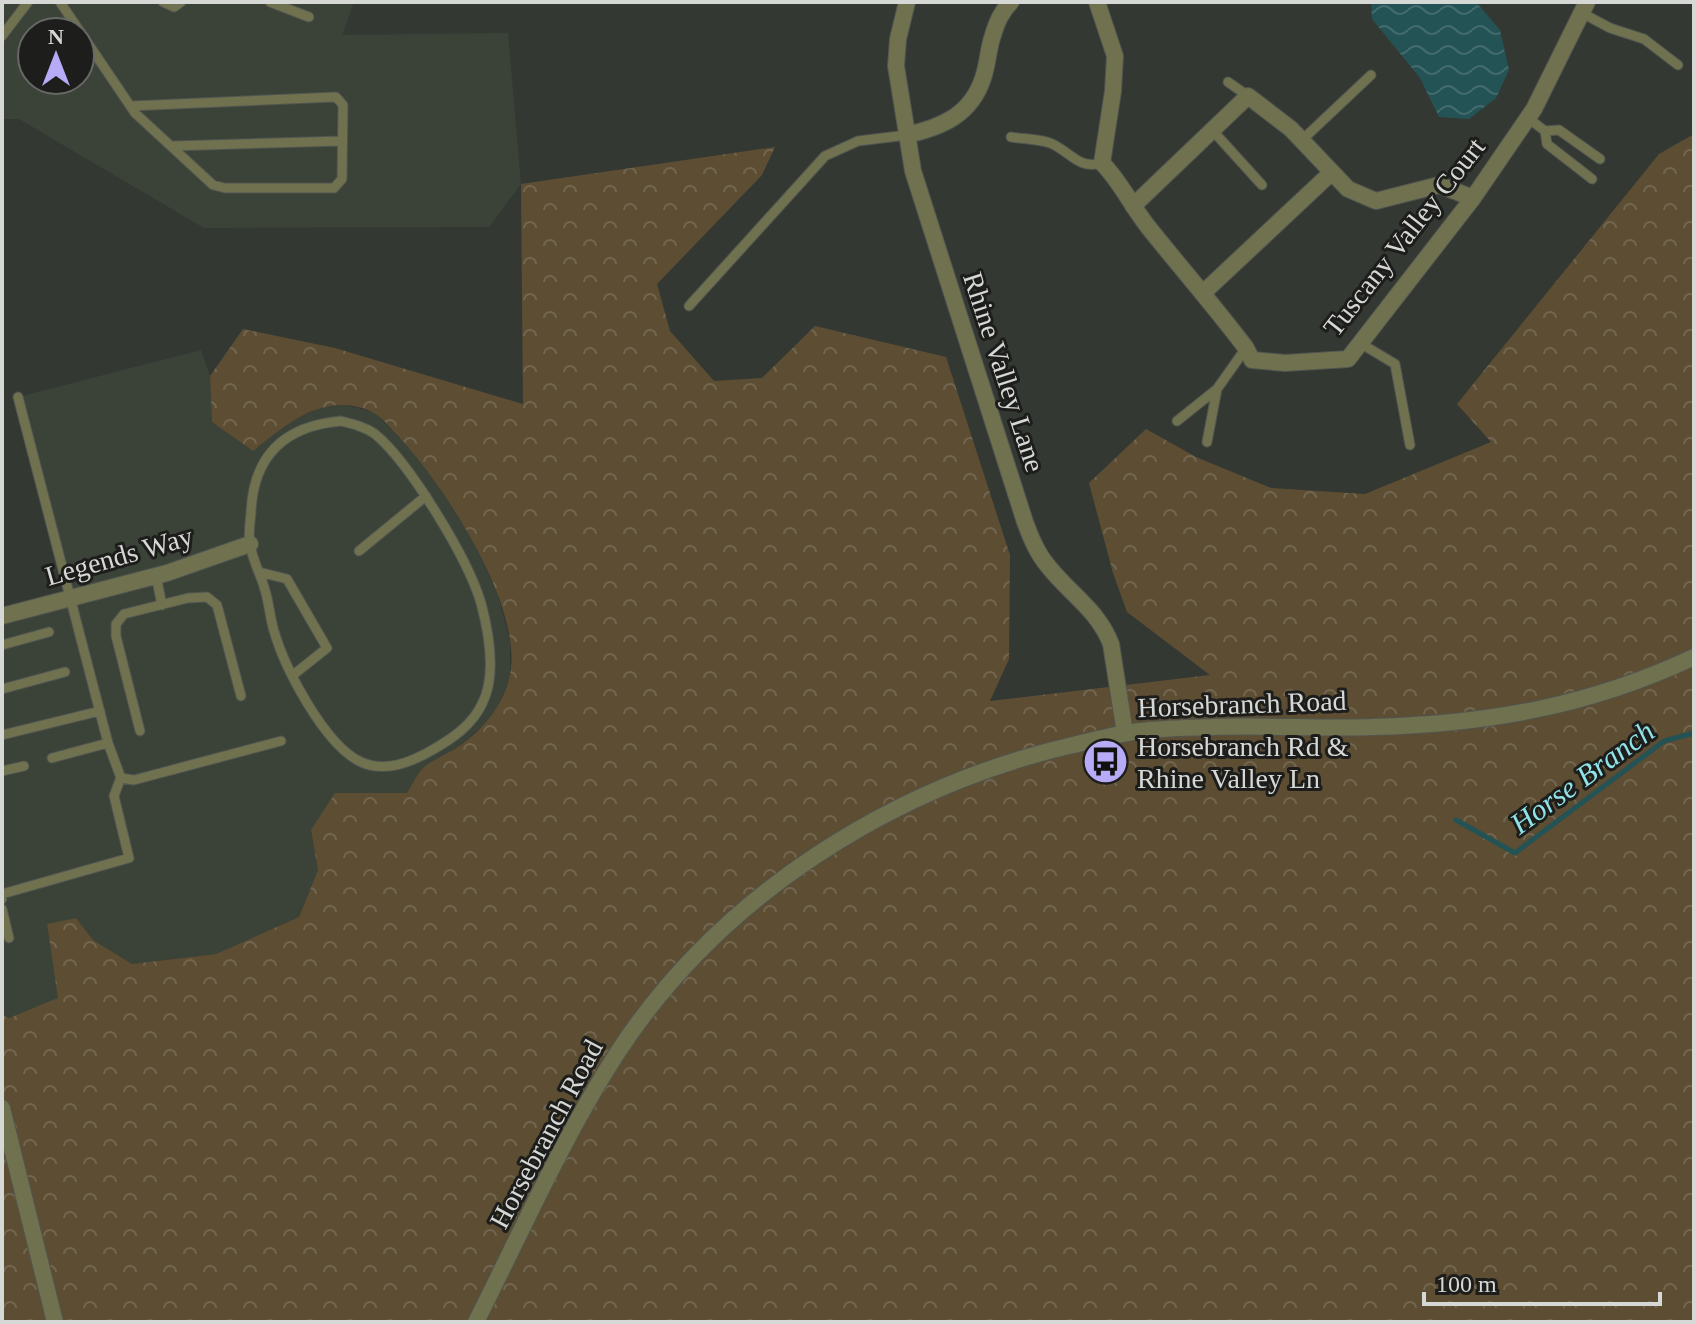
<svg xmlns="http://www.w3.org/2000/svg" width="1696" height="1324" viewBox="0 0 1696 1324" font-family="Georgia,serif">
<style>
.built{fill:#3b4339;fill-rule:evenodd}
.forest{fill:url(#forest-crowns)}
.water{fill:url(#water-waves)}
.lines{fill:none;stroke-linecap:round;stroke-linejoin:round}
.stream{stroke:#245356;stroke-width:5}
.service-casing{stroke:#515550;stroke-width:11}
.minor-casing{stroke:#515550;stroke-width:18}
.tertiary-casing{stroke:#515550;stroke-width:18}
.service{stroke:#6f714f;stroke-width:9}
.minor{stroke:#6f714f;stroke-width:16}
.tertiary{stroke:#6f714f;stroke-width:16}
.labels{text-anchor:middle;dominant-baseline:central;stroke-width:6;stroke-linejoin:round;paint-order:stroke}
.street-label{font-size:28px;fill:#d6d8d5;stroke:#1d1e1c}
.poi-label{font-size:28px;fill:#d6d8d5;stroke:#1d1e1c;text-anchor:start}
.water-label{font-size:30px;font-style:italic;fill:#90e3e8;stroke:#1d1e1c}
</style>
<defs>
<pattern id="forest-crowns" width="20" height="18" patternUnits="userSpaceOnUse" patternTransform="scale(2)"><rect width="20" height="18" fill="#5c4d33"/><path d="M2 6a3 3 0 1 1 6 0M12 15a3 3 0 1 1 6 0" fill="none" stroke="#736650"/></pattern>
<pattern id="water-waves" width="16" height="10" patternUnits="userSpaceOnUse" patternTransform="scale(2)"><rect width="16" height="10" fill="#245356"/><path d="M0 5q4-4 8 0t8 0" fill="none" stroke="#436b6d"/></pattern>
</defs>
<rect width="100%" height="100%" fill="#343833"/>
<path class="built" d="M2,2H354L342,35L508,33L521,184L489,227L204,228L19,119H2ZM32,32H80V80H32Z
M201,350L210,376L212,422L253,451L291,420L321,407L345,405L373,412L393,431L419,458L471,535L497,593L510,640V677L498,706L487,722L458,747L423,768L407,793L311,830L318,870L299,917L216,954L132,964L93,940L76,918L47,925L59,999L8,1018L2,1015V616L70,598L18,397Z"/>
<path class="forest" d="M1694,134V1322H2V1015L9,1018L58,998L47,924L76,918L93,940L132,964L216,954L299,917L318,870L311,830L335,793H407C412,785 417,774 423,768C432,760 445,755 455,749C481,732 501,709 509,679C527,611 444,485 399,437C391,429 382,417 372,412C365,408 351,405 343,405C306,405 280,430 253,451L212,422L210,376L243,329L335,348L523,404L521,184L775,147L762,175L657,284L670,331L714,381L762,378L815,326L946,357L1010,555L1009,659L990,701L1210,675L1127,612L1113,573L1089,483L1146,429L1196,457L1271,488L1365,494L1491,442L1457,404L1659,154Z"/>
<path class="water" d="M1371,2H1476L1500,30L1509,70L1496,98L1469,119L1439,117L1420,78L1372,19Z"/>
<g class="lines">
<path class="stream" d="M1456,820L1515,853L1664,741L1694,733"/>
<defs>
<path id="service" d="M60,2L135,113L213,185L225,188H334L342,179L343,105L336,97L131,106
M163,2L174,7L181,2
M270,2L309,17
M1582,13L1610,28L1644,39L1678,65
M2,36L28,2
M1228,82L1248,96
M1528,118L1545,131L1547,144L1592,179
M1213,131L1262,185
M1545,131L1559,130L1600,159
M1011,137C1024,139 1038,139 1050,143C1070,151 1078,170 1102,163
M1301,141L1371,75
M172,146L342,141
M689,306L825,156L858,141L907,135
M1360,343L1395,364L1410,445
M18,397L108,743L121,778L134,780L281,741
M341,421C353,424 365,427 375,434C410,463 468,559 481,603C489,633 497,675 482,704C472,725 453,738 434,749C412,762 384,774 359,761C324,743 285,669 274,631C270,618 269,603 265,590C261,575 252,559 250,544C248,534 250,523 251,513C253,456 284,426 341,421Z
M1177,421L1217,389
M1207,442L1217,389L1246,348
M359,551L426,496
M259,572L287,579L327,648L293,675
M156,576L162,605
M2,645L49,632
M2,689L65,672
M140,731L116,636V624L124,614L188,598L207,597L217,605L241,696
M2,735L100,711
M52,758L108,743
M2,771L24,766
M2,899V894L129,858L114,796L121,777
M2,909L9,938"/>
<path id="minor" d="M907,2L898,39L896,66L913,171L1025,522C1031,538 1037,553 1048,566C1070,594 1098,610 1111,644L1125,733
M1097,2L1115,56L1113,91L1102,163C1121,182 1132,207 1149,228C1181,268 1215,307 1246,348L1252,360L1285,363L1348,359L1473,198L1534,109L1587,2
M907,135C942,127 971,115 983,78C988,64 988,49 993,35C997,22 1001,12 1011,2
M1133,206L1248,96L1291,129L1348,189L1376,201L1439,185L1473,198
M1203,293L1331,173
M2,616L167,573L250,544"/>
<path id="tertiary" d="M2,1108L55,1322
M476,1322C521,1233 562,1139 616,1055C718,897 891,787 1073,745C1095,740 1117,734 1139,731C1164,728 1189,728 1214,727C1267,725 1320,729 1373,727C1487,724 1590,706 1694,657"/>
</defs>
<use href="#service" class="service-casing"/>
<use href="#minor" class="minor-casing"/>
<use href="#tertiary" class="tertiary-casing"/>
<use href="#service" class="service"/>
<use href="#minor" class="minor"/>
<use href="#tertiary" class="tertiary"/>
</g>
<defs>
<symbol id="bus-disc" viewBox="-11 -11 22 22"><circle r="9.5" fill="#b7abf8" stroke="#1d1e1c"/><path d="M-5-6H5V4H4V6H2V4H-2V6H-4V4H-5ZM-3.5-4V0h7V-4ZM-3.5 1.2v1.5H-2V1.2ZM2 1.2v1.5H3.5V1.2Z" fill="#111"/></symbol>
</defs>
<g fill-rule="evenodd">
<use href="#bus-disc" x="1080" y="736" width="51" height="51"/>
</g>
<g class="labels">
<g class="street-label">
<text transform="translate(1404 237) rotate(-52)">Tuscany Valley Court</text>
<text transform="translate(1004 372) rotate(72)">Rhine Valley Lane</text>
<text transform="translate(119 556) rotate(-16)">Legends Way</text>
<text transform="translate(1242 704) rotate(-2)">Horsebranch Road</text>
<text transform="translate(546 1134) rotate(-62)">Horsebranch Road</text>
</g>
<g class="poi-label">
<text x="1137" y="746">Horsebranch Rd &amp;<tspan x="1137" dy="32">Rhine Valley Ln</tspan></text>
</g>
<g class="water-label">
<text transform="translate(1582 777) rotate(-36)">Horse Branch</text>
</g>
</g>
<rect width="1696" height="1324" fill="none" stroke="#d6d8d5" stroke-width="8"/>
<g transform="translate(56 56)"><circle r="38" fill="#1d1e1c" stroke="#676866" stroke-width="2"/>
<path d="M0-6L14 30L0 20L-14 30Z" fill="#b7abf8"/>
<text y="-12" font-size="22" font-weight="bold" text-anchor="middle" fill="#d6d8d5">N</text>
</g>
<path d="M1424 1292v12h236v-12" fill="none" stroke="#d6d8d5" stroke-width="4"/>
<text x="1436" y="1292" font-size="24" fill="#d6d8d5" stroke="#1d1e1c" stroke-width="6" paint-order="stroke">100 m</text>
</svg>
